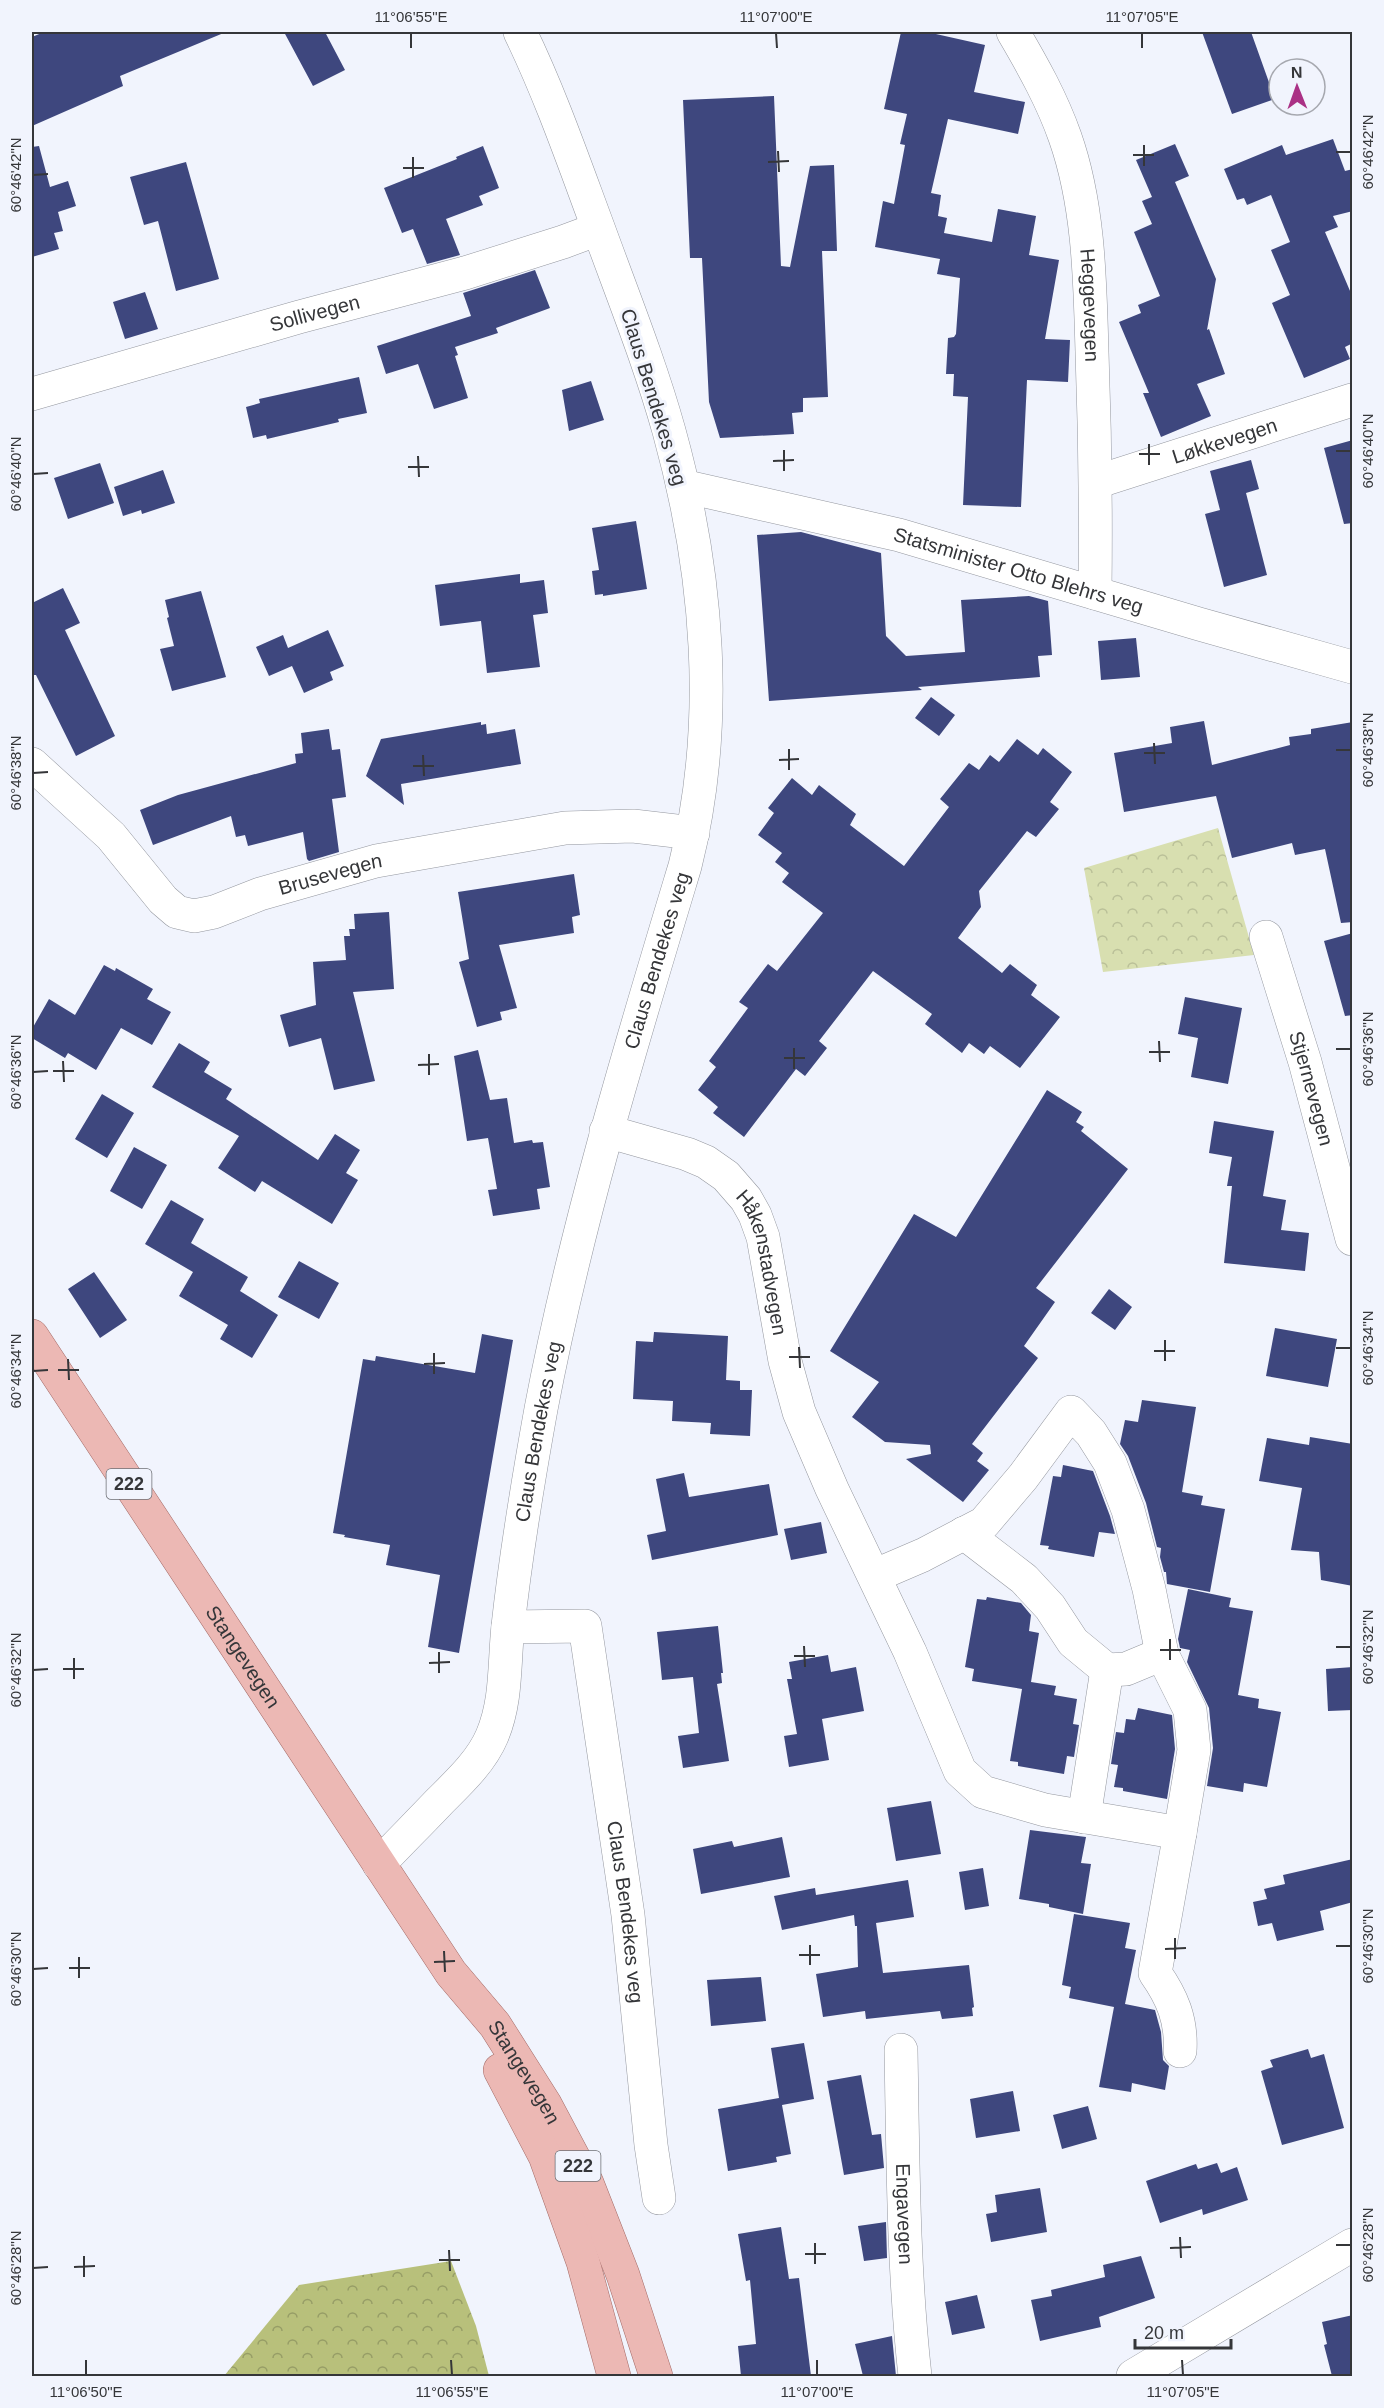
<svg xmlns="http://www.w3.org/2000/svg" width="1384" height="2408" viewBox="0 0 1384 2408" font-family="Arial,sans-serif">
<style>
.forest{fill:url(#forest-crowns)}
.park{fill:url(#park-crowns)}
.building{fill:#3e477e}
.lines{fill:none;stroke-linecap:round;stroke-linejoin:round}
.minor-casing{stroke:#94979f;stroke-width:34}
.tertiary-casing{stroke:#94979f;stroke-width:34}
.secondary-casing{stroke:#94979f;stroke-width:34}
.primary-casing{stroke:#a46c68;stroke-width:34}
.minor{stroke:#fff;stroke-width:33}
.tertiary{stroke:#fff;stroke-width:33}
.secondary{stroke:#fff;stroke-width:33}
.primary{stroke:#ecb8b4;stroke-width:33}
.ticks{fill:none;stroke:#353639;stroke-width:2}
.labels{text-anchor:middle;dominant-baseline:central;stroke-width:6;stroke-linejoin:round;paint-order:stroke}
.shield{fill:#f1f4fd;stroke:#6d6f74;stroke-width:1.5}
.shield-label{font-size:18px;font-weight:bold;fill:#353639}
.street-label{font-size:20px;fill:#353639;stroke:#f1f4fd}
.neatline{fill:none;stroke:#353639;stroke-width:2}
.ticks-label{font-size:15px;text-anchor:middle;fill:#353639}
</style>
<defs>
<pattern id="forest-crowns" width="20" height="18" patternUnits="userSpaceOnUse" patternTransform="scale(1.5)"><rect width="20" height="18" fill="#b8c07b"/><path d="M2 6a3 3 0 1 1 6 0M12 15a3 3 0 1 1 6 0" fill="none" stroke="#969d66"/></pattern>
<pattern id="park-crowns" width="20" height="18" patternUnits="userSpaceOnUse" patternTransform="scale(1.5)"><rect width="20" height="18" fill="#d8dfb0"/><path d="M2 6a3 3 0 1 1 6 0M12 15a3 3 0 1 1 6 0" fill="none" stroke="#bac098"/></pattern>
</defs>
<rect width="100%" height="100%" fill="#f1f4fd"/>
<path class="forest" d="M451,2261L476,2326L489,2376H224L299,2285Z"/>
<path class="park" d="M1218,828L1254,955L1103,972L1084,868Z"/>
<path class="building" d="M44,32H226L120,76L123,86L32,126V37Z
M284,32H325L345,70L313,86Z
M901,32H927L985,45L974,92L1025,102L1018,134L948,119L931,193L941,195L938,216L947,218L944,233L992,242L998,209L1036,216L1029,255L1059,260L1045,339L1070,340L1068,382L1027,380L1021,507L963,505L968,397L953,396L954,374H946L948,338L954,337L956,334L960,278L937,274L940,259L875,247L883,201L894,204L905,145L900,144L907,114L884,109Z
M1202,32H1251L1275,99L1232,114Z
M774,96L781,266L790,267L810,166L834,165L837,251H822L828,397L803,398V412L792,413L794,434L720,438L709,402L702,258H690L683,100Z
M1333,139L1345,171L1353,169V211L1333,216L1338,227L1325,232L1353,298V343L1345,347L1350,359L1304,378L1272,303L1290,295L1271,250L1290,242L1271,195L1247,205L1244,198L1237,200L1224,169L1282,145L1286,155Z
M1175,144L1189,176L1175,182L1216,279L1207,330L1209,329L1225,374L1197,384L1211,416L1161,437L1143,393H1149L1119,322L1141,313L1138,305L1160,296L1134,232L1152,224L1142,201L1152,197L1136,160Z
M39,146L50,187L68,181L76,206L58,212L63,231L54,233L59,249L32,257V147Z
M483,146L499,188L479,196L483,205L446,219L460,255L427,264L413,229L402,233L384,188L457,159L456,157Z
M186,162L219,279L176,291L158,221L144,225L130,177Z
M535,270L550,308L496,328L498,333L455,347L458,355L455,356L468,398L434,409L418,364L386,374L377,346L471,316L463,293Z
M145,292L158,329L125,339L113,302Z
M359,377L367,413L338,419L339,422L267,439L266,435L253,438L246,407L260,403L259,399Z
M591,381L604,420L569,431L562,390Z
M1353,440V523L1344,524L1324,448Z
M1251,460L1259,489L1246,493L1267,575L1224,587L1205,514L1220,510L1210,471Z
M100,463L114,503L68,519L54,478Z
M163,470L175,503L142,514L141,510L123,516L114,487Z
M636,521L647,589L603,596V594L595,595L592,571L599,570L592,528Z
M801,532L881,553L886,636L906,656L965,652L961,600L1029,596L1048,601L1052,655L1038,656L1040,677L918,687L922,690L769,701L757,535Z
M520,574V583L544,580L548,613L533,615L540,667L487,673L481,621L440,626L435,585Z
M63,588L80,623L65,630L115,736L76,756L36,675H32V603Z
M201,591L226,677L172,691L160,649L174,646L167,618L169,617L165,600Z
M328,630L344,666L330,672L333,680L304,693L292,666L269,676L256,647L283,635L288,648Z
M1136,638L1140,677L1101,680L1098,641Z
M931,697L955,715L939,736L915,718Z
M1204,721L1212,765L1290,745L1289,737L1311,734V729L1353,722V922L1341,923L1325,849L1295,855L1292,843L1232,858L1216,796L1124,812L1114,753L1172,743L1170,727Z
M481,722V725L486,724L487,734L515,729L521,764L401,784L404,805L366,776L381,739Z
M329,729L332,750L340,749L346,797L332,799L339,852L309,861L307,859L303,832L248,846L245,835L236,837L231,816L153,845L140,810L178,795L296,763L295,754L303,753L301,733Z
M1017,739L1038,755L1043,748L1072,772L1050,802L1059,809L1036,837L1027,831L979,891L981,907L958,938L1002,973L1010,964L1037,985L1031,995L1060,1017L1020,1068L990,1046L984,1054L969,1043L962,1053L925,1024L932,1014L873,971L819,1041L827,1048L805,1076L796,1069L744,1137L713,1113L718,1107L698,1090L716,1067L709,1061L748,1008L739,1002L768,964L777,971L823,913L782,882L789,873L775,862L782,853L758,835L774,813L768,808L792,778L812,795L819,785L856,814L850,825L904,866L949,807L940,799L969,763L979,770L990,755L999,762Z
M574,874L580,915L572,917L574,933L499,945L517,1008L500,1012L502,1020L477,1027L459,962L469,959L458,892Z
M389,912L394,989L353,992L375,1081L334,1090L321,1038L289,1047L280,1015L316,1005L313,962L346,960L344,936H350L349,929H355L354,914Z
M1353,933V1015L1345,1016L1324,941Z
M104,965L115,971L116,968L153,989L147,999L171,1012L152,1045L121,1028L96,1070L68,1053L65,1058L32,1038V1029L49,999L75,1015Z
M1185,997L1242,1008L1228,1084L1191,1077L1198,1038L1178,1034Z
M179,1043L210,1062L204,1072L232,1089L226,1099L318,1160L335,1134L360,1150L346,1173L358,1180L332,1224L262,1181L255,1192L218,1168L239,1136L152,1087Z
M478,1050L490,1100L507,1098L514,1143L532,1140L533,1143L543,1142L550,1187L537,1189L540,1209L493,1216L488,1190L497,1189L488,1138L467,1141L454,1056Z
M1047,1090L1082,1112L1076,1122L1084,1127L1081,1131L1128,1169L1036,1288L1055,1302L1024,1346L1038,1358L972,1444L983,1453L977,1461L989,1470L963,1502L906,1459L931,1454L930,1445L885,1442L852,1417L879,1382L830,1351L914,1214L956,1237Z
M102,1094L134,1113L107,1158L75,1139Z
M1214,1121L1274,1131L1263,1196L1286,1200L1281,1230L1309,1233L1305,1271L1224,1263L1232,1186H1227L1232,1157L1209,1153Z
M134,1147L167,1165L142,1209L110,1191Z
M171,1200L204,1219L191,1243L248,1277L240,1291L278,1315L252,1358L220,1339L228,1325L179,1296L193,1272L145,1244Z
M299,1261L339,1283L319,1319L278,1297Z
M94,1272L127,1320L100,1338L68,1289Z
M1109,1289L1132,1307L1115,1330L1091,1313Z
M1275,1328L1337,1339L1328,1387L1266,1376Z
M654,1332L728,1336L726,1380L740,1381V1390H752L750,1436L710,1434L711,1423L672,1421L673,1401L633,1399L636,1341L653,1342Z
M482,1334L513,1340L459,1653L428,1647L440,1575L386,1565L390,1545L344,1537L345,1535L333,1533L363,1359L375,1361L376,1356L475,1373Z
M1142,1400L1196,1407L1182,1492L1203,1496L1201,1505L1225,1509L1210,1592L1167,1584L1166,1572H1164L1160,1557L1161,1548L1157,1547L1146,1503L1128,1456L1120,1444L1125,1420L1138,1422Z
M1310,1437L1353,1444V1586L1321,1580L1319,1552L1291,1550L1302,1488L1259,1481L1267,1438L1309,1445Z
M1063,1465L1093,1471L1110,1516L1115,1534L1099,1532L1094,1557L1048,1549L1049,1546L1040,1545L1053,1476L1061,1477Z
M684,1473L689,1497L769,1484L778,1535L652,1560L647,1535L666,1531L656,1479Z
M821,1522L827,1553L791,1560L784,1529Z
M1188,1589L1231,1598L1229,1607L1253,1611L1238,1695L1259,1699L1258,1708L1281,1712L1267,1787L1244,1783L1243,1792L1207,1786L1213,1748L1209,1708L1187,1662L1190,1650L1180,1648L1178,1639Z
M987,1597L1021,1603L1031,1615L1029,1631L1039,1633L1031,1682L1056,1686L1054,1695L1077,1699L1073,1724L1079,1725L1074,1757L1067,1756L1064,1774L1018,1766V1762L1010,1761L1022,1689L972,1681L974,1669L965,1667L977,1599L986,1600Z
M718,1626L723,1673H721L722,1683L717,1684L729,1761L683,1768L678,1736L699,1733L693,1677L662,1680L657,1632Z
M828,1655L831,1672L856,1667L864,1711L822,1719L829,1760L789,1767L784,1736L797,1734L787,1679H792L789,1662Z
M1353,1667V1710L1328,1711L1326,1669Z
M1138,1708L1172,1715L1175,1749L1167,1799L1123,1791V1788L1114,1787L1118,1765L1111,1764L1116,1732L1124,1733L1126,1719L1135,1720Z
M931,1801L941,1854L896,1861L887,1808Z
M1030,1830L1086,1837L1081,1863L1091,1864L1083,1914L1049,1907V1904L1019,1899Z
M782,1837L790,1877L701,1894L693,1849L732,1841L734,1847Z
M1353,1859V1902L1320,1911L1324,1930L1277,1941L1272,1923L1258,1926L1253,1902L1267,1899L1264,1889L1285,1884L1283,1875Z
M983,1868L989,1906L965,1910L959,1872Z
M908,1880L914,1917L876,1923L883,1973L969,1965L974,2007L972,2008L973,2016L942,2019L940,2011L866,2019L865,2011L823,2017L816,1974L858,1967L857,1926H855L854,1915L782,1930L774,1896L815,1888L816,1895Z
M1074,1914L1130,1923L1125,1948L1136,1950L1125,2004L1155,2010L1161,2032L1163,2060L1169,2066L1165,2090L1132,2083L1131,2092L1099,2087L1114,2007L1069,1998L1071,1987L1062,1985Z
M761,1977L766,2021L711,2026L707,1980Z
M804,2043L814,2099L782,2105L791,2154L776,2157L777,2162L728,2171L718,2109L779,2098L771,2048Z
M1308,2049L1311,2058L1324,2054L1344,2128L1282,2145L1261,2071L1273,2067L1270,2060Z
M861,2075L872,2135L881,2134L884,2168L844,2175L827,2081Z
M1013,2091L1020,2131L976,2138L970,2099Z
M1088,2106L1097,2139L1062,2149L1053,2115Z
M1217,2163L1221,2173L1237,2167L1248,2200L1203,2215L1202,2209L1160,2223L1146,2181L1196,2164L1198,2169Z
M1040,2188L1047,2232L991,2242L986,2214L997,2212L995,2195Z
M886,2222L887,2258L864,2261L858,2226Z
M781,2227L789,2279L799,2278L811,2376H741L738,2346L756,2344L750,2280L746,2281L738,2234Z
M1141,2256L1155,2298L1099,2317L1101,2327L1040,2341L1031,2300L1052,2296L1051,2290L1105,2277L1103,2265Z
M977,2295L985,2328L952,2335L945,2302Z
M1353,2315V2376H1332L1324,2345L1327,2344L1322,2322Z
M892,2336L896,2376H863L855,2344Z"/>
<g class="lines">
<defs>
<g id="minor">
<path id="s1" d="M1013,32C1033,66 1052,100 1065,137C1089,205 1090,281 1092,352C1095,433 1096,512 1095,593"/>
<path id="s2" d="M32,394L299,317L465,273L563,242L598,229"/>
<path id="s3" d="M1096,482L1352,400"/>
<path id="s4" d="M683,486L899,535L1199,624L1352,667"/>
<path id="s5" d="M32,764L111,836L163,900L177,912L194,916L214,912L260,894L376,861L565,828L633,826L693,833"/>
<path id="s6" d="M1266,937L1305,1062L1352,1239"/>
<path id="s7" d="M606,1131L687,1154L706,1162L726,1176L746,1199L755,1215L763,1237L785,1361L799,1412L832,1489L910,1652L960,1771L983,1792L1045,1810L1180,1833L1194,1750L1190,1710L1162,1654L1149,1589L1128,1510L1110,1463L1091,1433L1071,1412L1023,1477L984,1523L923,1555L874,1576"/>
<path d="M964,1533L1024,1579L1050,1607L1073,1642L1107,1670L1126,1669L1162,1654"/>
<path id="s8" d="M508,1627L585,1626L628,1915L651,2145L659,2198"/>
<path d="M1084,1817L1107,1670"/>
<path id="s9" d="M901,2050C903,2159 903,2268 915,2376"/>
<path d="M1180,2051C1182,2020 1172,1997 1155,1973L1180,1833"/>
</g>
<g id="tertiary">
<path id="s10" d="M379,1864C399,1843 419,1823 439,1802C458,1783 481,1762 492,1736C507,1701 504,1663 508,1626C516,1553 528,1481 541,1409C576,1225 631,1045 685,866C721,723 708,572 669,431C650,363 623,296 599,230C574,163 551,96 520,32"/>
</g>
<path id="secondary" d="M1133,2376L1352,2245"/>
<g id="primary">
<path id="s11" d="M32,1336L451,1973L495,2025L545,2104L587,2183L623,2275L656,2376"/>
<path d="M500,2070L545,2156L583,2262L614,2376"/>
</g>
</defs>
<use href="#minor" class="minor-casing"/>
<use href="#tertiary" class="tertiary-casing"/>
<use href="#secondary" class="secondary-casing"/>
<use href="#primary" class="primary-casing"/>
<use href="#minor" class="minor"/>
<use href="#tertiary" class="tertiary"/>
<use href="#secondary" class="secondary"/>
<use href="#primary" class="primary"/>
</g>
<path class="ticks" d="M411,33V48M776,33L777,48M1142,33V48M1144,145V166M778,151L779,172M1336,152H1351M1133,155H1154M413,157V178M768,162L789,161M403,168H424M33,175L48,174M1149,444V465M784,450V471M1336,451H1351M1139,454H1160M418,456L419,477M773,461L794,460M408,467H429M33,474L48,473M1154,743L1155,764M789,749V770M1336,750H1351M1144,753H1165M423,755L424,776M779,760L799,759M413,766H434M33,773L48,772M1159,1041L1160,1062M794,1048V1069M1336,1049H1351M1149,1052H1170M429,1054V1075M784,1058H805M63,1061L64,1082M418,1065L439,1064M53,1071H74M33,1072L48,1071M1165,1340V1361M799,1347L800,1368M1336,1348H1351M1154,1351H1175M434,1353V1374M789,1357H810M68,1359L69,1380M424,1364L445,1363M58,1370H79M33,1371L48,1370M1170,1639V1660M804,1646L805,1667M1336,1647H1351M1160,1650H1181M439,1652V1673M794,1656H815M74,1658V1679M429,1663L450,1662M63,1669H84M33,1670L48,1669M1175,1938V1959M810,1945V1965M1336,1946H1351M1165,1949L1186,1948M444,1951L445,1972M799,1955H820M79,1957V1978M434,1962L455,1961M69,1968H90M33,1969L48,1968M1180,2237L1181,2258M815,2243V2264M1336,2245H1351M1170,2248L1191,2247M449,2250L450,2271M805,2254H826M84,2256V2277M439,2260H460M74,2267L95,2266M33,2268L48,2267M86,2360V2375M451,2360L452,2375M817,2360V2375M1182,2360L1183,2375"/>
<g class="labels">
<g class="shield">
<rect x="106.5" y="1469" width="45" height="30" rx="4.5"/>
<rect x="555.5" y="2151" width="45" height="30" rx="4.5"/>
</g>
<g class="shield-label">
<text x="129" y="1484">222</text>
<text x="578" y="2166">222</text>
</g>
<g class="street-label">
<text stroke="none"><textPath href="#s1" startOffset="288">Heggevegen</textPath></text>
<text stroke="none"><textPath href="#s2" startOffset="294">Sollivegen</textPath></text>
<text transform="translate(654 397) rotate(73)">Claus Bendekes veg</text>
<text stroke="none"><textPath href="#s3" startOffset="135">Løkkevegen</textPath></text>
<text stroke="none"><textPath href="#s4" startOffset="346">Statsminister Otto Blehrs veg</textPath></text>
<text stroke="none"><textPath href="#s5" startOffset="368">Brusevegen</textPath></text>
<text stroke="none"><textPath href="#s10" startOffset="966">Claus Bendekes veg</textPath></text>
<text stroke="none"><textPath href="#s6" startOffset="158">Stjernevegen</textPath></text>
<text stroke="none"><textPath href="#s7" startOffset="226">Håkenstadvegen</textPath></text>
<text stroke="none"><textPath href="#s10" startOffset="480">Claus Bendekes veg</textPath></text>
<text stroke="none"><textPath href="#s11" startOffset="384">Stangevegen</textPath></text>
<text stroke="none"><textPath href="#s8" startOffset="366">Claus Bendekes veg</textPath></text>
<text stroke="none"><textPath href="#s11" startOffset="886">Stangevegen</textPath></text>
<text stroke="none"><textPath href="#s9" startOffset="164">Engavegen</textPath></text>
</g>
</g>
<rect width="1384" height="2408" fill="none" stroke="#f1f4fd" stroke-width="66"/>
<g transform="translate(1297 87) rotate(359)"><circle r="28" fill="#f1f4fd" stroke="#a6a8af" stroke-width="1.5"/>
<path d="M0-4.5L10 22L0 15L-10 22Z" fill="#aa3185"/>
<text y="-9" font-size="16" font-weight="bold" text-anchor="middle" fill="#353639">N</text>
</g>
<path d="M1135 2339v9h96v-9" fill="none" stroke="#353639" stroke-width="3"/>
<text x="1144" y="2339" font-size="18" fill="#353639" stroke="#f1f4fd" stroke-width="4.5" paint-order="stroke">20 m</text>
<rect x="33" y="33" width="1318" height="2342" class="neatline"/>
<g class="ticks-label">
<text x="411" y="22">11°06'55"E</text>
<text x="776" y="22">11°07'00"E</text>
<text x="1142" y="22">11°07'05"E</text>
<text transform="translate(1368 152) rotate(-90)" y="5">60°46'42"N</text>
<text transform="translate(16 175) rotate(-90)" y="5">60°46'42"N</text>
<text transform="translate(1368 451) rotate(-90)" y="5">60°46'40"N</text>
<text transform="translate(16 474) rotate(-90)" y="5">60°46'40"N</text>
<text transform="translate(1368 750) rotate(-90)" y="5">60°46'38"N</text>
<text transform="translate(16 773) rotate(-90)" y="5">60°46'38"N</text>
<text transform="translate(1368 1049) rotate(-90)" y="5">60°46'36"N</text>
<text transform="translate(16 1072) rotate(-90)" y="5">60°46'36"N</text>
<text transform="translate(1368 1348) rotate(-90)" y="5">60°46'34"N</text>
<text transform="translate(16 1371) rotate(-90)" y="5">60°46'34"N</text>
<text transform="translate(1368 1647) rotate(-90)" y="5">60°46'32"N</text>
<text transform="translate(16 1670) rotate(-90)" y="5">60°46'32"N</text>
<text transform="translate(1368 1946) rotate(-90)" y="5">60°46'30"N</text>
<text transform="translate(16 1969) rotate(-90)" y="5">60°46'30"N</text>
<text transform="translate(1368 2245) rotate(-90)" y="5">60°46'28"N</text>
<text transform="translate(16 2268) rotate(-90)" y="5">60°46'28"N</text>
<text x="86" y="2397">11°06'50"E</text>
<text x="452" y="2397">11°06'55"E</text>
<text x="817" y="2397">11°07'00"E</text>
<text x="1183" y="2397">11°07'05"E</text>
</g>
</svg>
